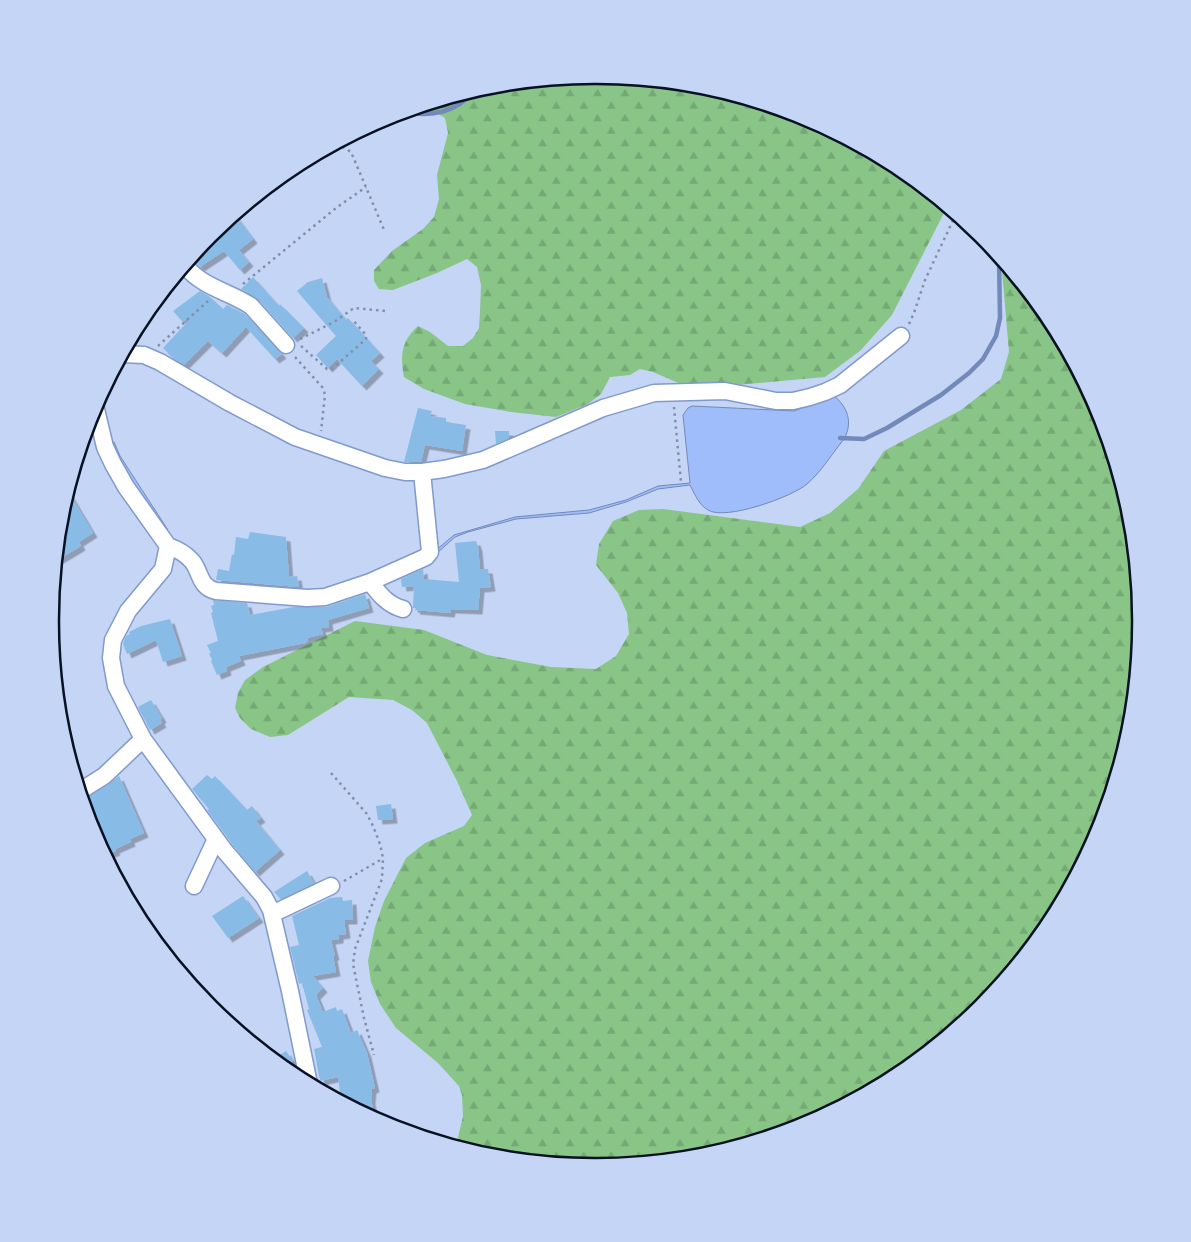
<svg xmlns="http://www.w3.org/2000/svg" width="1191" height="1242" viewBox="0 0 1191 1242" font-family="Quicksand,sans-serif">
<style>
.forest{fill:url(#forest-firs)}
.water{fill:#9fbdfb;stroke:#7289ba}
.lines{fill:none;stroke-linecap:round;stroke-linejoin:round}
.stream{stroke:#7289ba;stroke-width:4.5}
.building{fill:#88bbe5;filter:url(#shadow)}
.minor-casing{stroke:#819acd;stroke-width:19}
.path{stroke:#818faa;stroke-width:2.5;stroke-dasharray:2.5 4;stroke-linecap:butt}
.minor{stroke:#fff;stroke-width:16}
.rim{fill:none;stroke:#091124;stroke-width:2.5}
</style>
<defs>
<pattern id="forest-firs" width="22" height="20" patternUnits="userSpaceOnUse" patternTransform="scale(1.25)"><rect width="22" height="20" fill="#88c586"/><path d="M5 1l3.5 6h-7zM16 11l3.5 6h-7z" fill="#74a874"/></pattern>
<filter id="shadow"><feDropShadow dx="4.5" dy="4.5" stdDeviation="0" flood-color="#0004"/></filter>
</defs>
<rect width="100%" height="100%" fill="#c4d5f5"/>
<path class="forest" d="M596,76L702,86L805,117L899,168L947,207L892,315L861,350L825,377L725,386L688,387L653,372L640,369L630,375L610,377L601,394L588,404L556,417L511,412L465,404L424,389L404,377C400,356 401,341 418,326L430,332L448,346H463L473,338L479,328L480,311L481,285L477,267L467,259L437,273L393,290L379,289L374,281V270L392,251L423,229L434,217L439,199L437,175L448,133L445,118L425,106L413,111L409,110L489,86Z
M1001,259L1049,318L1100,413L1131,515L1141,621L1130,728L1099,830L1049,924L981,1007L898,1075L804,1125L702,1156L595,1166L489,1156L456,1146L463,1116L462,1095L459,1086L438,1063L396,1028L380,1004L371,982L368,961L375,927L384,901L406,858L425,843L464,826L472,815L457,781L427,723L412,710L393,700L349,697L288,735L270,737L251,729L240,718L235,708L238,693L245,680L263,667L355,621L424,630L487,655L551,667L596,669L616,656L629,634L627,613L618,593L596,565L599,544L613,521L639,510L663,509L800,527L830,513L858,489L884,451L961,410L1001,379L1009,352Z"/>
<path class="water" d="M834,396C848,407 853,423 844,439C832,454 821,472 807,484C792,497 725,521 708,510C699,505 694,493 690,485L658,489L626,502L589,513L516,519L468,532L455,537L437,553L435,551L454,535L515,517L589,510L626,500L658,486L690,483L683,415L688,408L692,406L794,411Z
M114,442L120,456L168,530L165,532L117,457L111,443Z"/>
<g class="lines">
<path class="stream" d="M404,112C432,117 456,113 475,90
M840,438L864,439L887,428L941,395L969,373L983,359L996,336L1000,318L999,257"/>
</g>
<path class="building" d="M235,215L253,239L239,250L249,262L240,270L224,251L200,267L191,258L210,235Z
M253,277L279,306L280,304L304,328L293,338L258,299L241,289Z
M322,278L327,297L346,320L348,318L380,353L371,361L379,369L362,386L337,359L328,368L316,355L336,336L297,291L308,282Z
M200,291L210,297L223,309L227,305L245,314L282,354L275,359L246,327L222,353L208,341L184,365L173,358L163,348L190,319L182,321L173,311Z
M418,408L432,411L430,416L446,418V422L466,425L462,451L425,445L421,462H404Z
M495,431H509V438L496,444Z
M68,491L93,533L79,542L81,546L56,561L61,514Z
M250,532L286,537L289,577L297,576L299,587L216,580L218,569L229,571L232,554L234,555L236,537L248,539Z
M476,541L478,547L480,569H488L491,587L480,588L478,610L451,609L450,613L415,610L416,608H413L414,586L402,587L401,579L423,569L424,579L459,582L455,543Z
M365,594L369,608L328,620L329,627L321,628L323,634L307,638L308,641L305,643L239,656L241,661L226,667L227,671L217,675L211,661L212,660L209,653H211L207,645L218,641L211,613L213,612L211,606L214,605L213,600L247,603L250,615L294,607H326Z
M170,619L182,656L163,662L156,640L127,654L123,644L126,636L130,634L129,632L141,626Z
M151,700L162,718L160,720L162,723L150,730L138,707Z
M207,775L212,779L215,776L247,810L252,806L261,818L256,821L280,850L255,872L232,844L207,810L209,809L192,789Z
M119,776L144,833L130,839L131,842L115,849L116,851L105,855L87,814L83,800L109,784Z
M391,804L393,819L378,820L376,806Z
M307,871L314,883L281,899L274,892Z
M243,896L259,918L228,938L212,916Z
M342,897L343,901L352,900L353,920H344L346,934L339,935V939L331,940L335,956H333L336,972L313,976L323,988L316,995L323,1012L336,1007L337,1011L342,1009L351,1033L357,1030L367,1053L375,1088L372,1089L371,1100L375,1118L341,1101L338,1077L320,1081L314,1049L322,1047L307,1010L309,1009L302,983L299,984L290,947L299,945L292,916L330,898Z
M286,1051L293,1061L284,1068L274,1059Z"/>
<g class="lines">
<defs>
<path id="minor" d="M185,266C204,288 228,291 251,306L286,345
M122,354L144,355L160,362L230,403L295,437L385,468L405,472H422L444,469L483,460L603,408L654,393L725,391L776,401H793L810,397L825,392L840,385L901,336
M95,405L105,447L113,464L126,487L168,546C177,549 185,553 192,561C201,572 199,587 216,591L307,598L325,597L370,582L426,557L430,552L422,472
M168,546L163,569L128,611L113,640L111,658L116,686L143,739L224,850L264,897L271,910L290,991L309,1084
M370,582C380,595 388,605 403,609
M80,791L104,776L143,739
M194,886L216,839
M272,914L331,886"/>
</defs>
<use href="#minor" class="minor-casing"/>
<path class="path" d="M337,143L351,152L385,232
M243,284L336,208L366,187
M909,324L914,313L925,280L956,214
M300,339L334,322L354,308L385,311
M158,346L208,301
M301,346L327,369H332L366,339V335L352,319
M295,357L323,388L325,395L321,431
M674,407L681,482
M331,773L367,814L373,826L380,844L383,858L382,879L355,949L353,964L364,1018L374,1055
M344,881L382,859"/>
<use href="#minor" class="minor"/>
</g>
<path d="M0 0H1191V1242H0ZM595 84H596A536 536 0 0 1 1132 620V622A536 536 0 0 1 596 1158H595A536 536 0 0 1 59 622V620A536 536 0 0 1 595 84Z" fill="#c4d5f5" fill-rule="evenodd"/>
<path class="rim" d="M595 84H596A536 536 0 0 1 1132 620V622A536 536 0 0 1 596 1158H595A536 536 0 0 1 59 622V620A536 536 0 0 1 595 84Z"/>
</svg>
